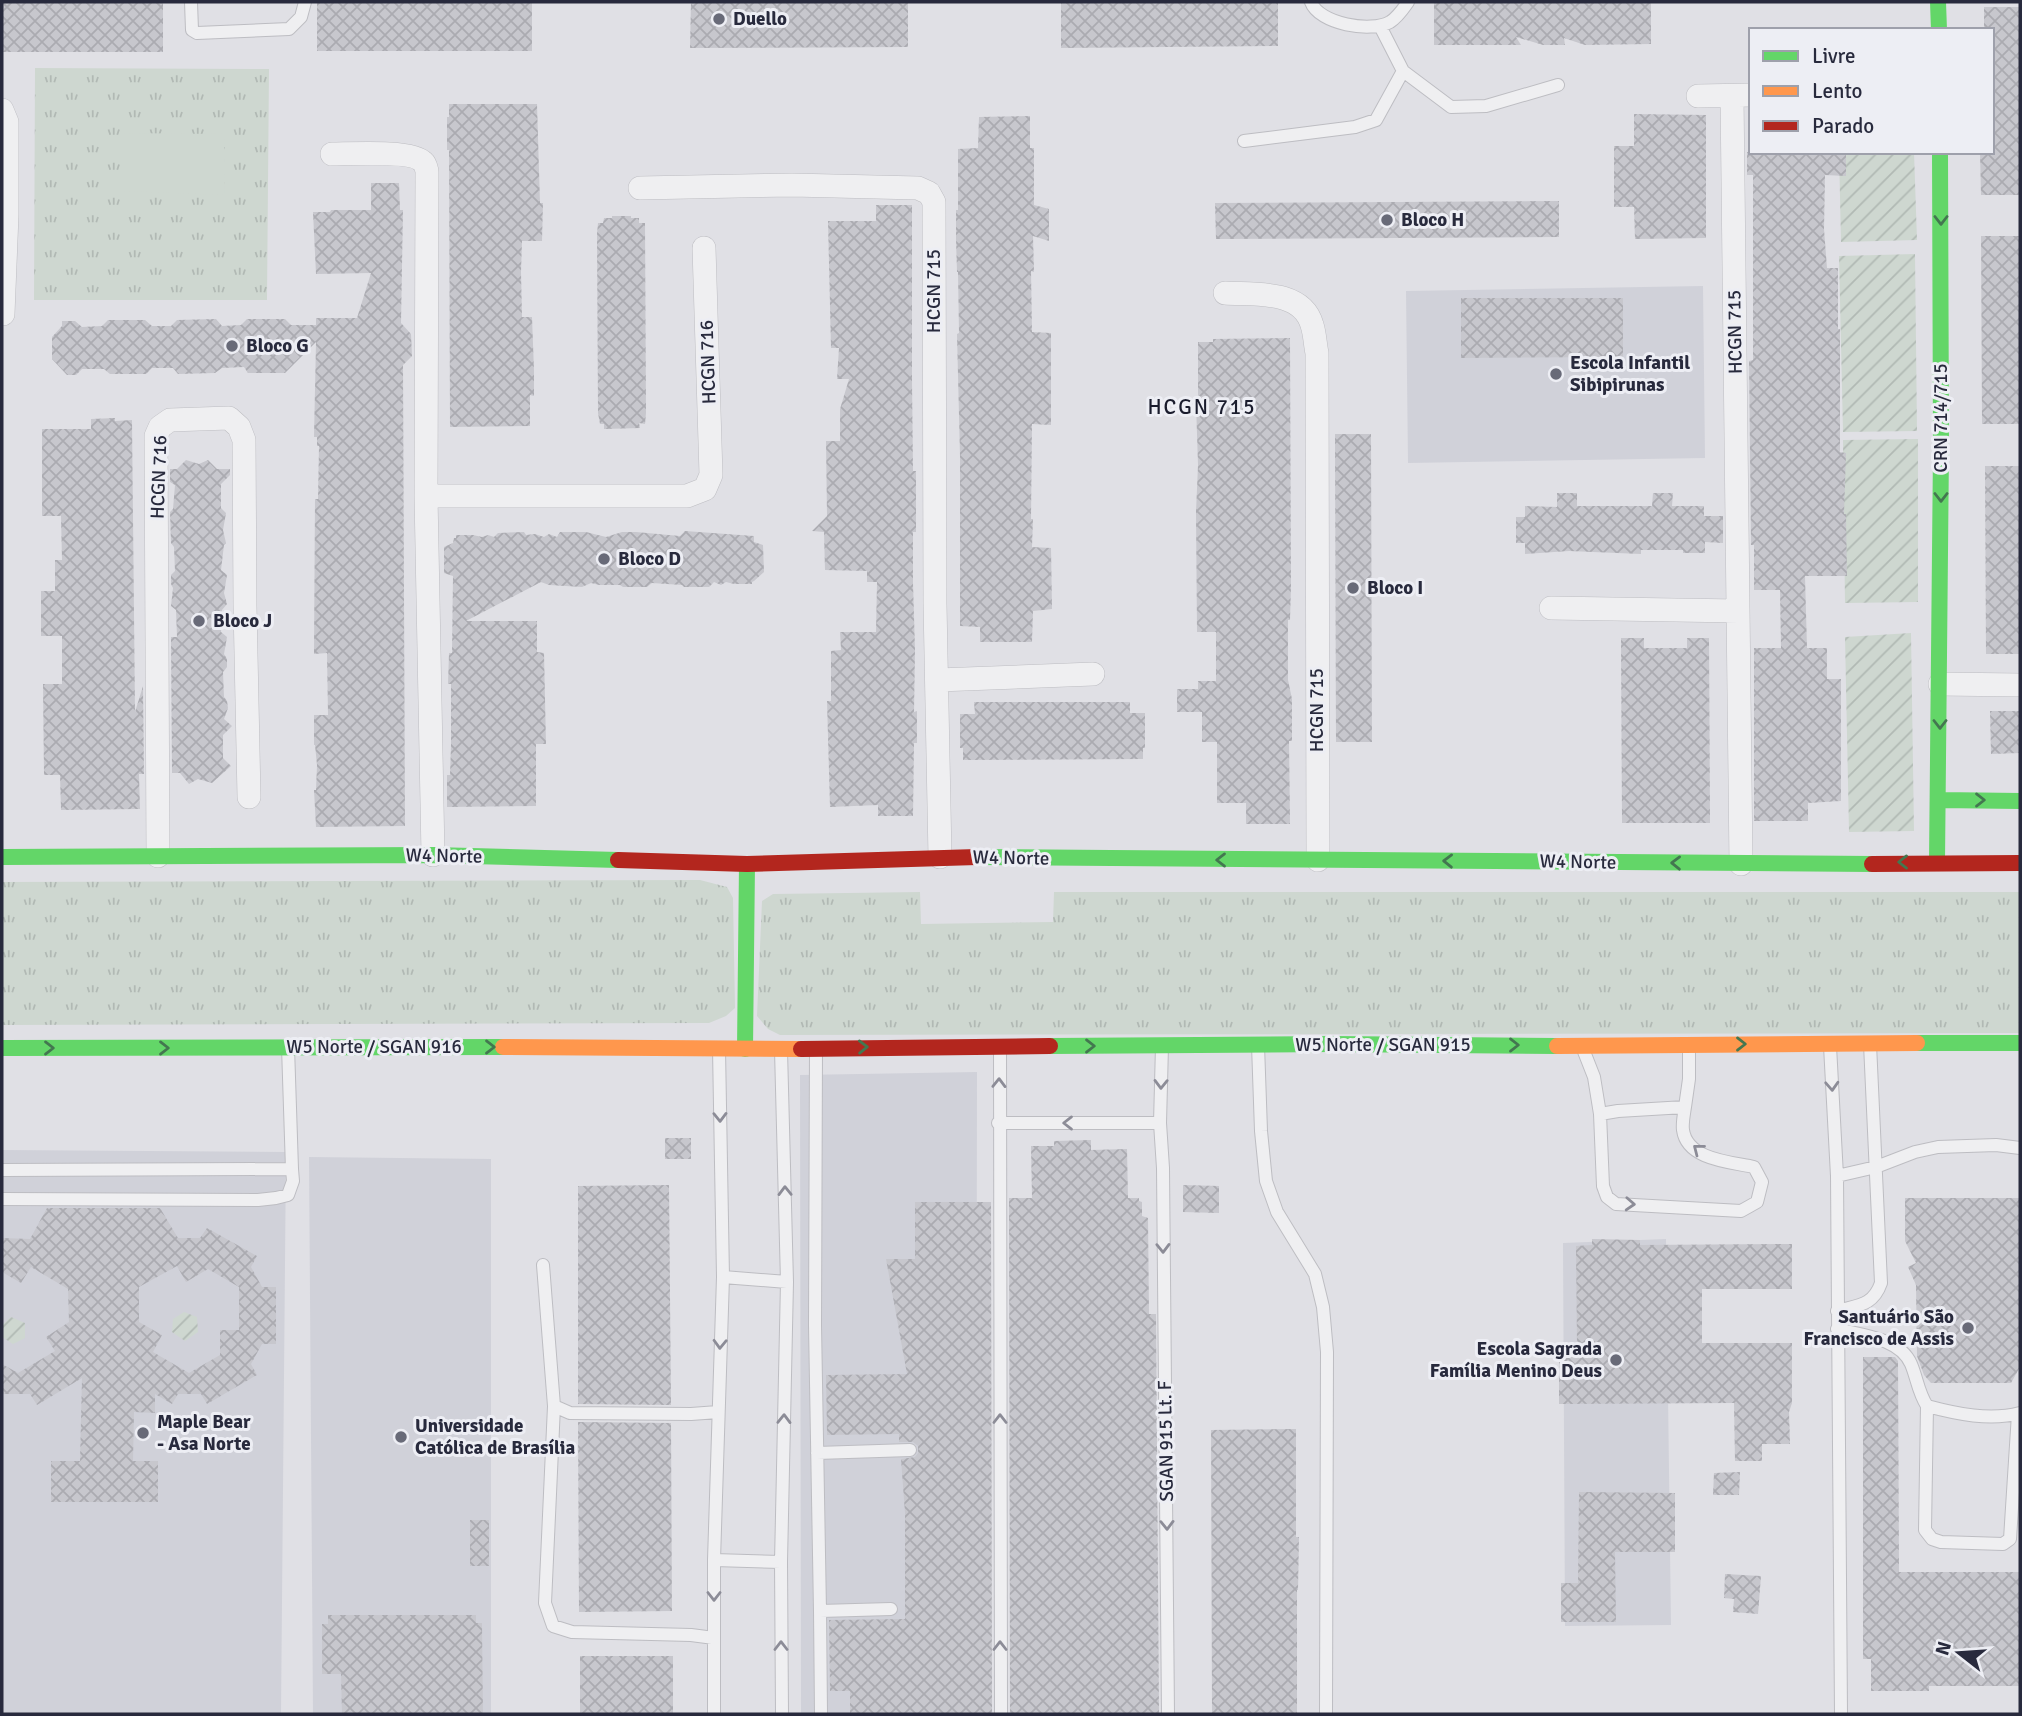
<svg xmlns="http://www.w3.org/2000/svg" width="2022" height="1716" viewBox="0 0 2022 1716" font-family="Signika,sans-serif">
<style>
.built{fill:#d0d1d9}
.grass{fill:url(#grass-tufts)}
.garden{fill:url(#garden-furrows)}
.pitch{fill:#ced7d0}
.building{fill:url(#building-cross-hatch);fill-rule:evenodd}
.lines{fill:none;stroke-linecap:round;stroke-linejoin:round}
.lane-casing{stroke:#bdbdc2;stroke-width:14}
.street-casing{stroke:#bdbdc2;stroke-width:24}
.lane{stroke:#efeff1;stroke-width:12}
.street{stroke:#efeff1;stroke-width:23}
.fast{stroke:#63d668;stroke-width:16}
.slow{stroke:#ff974d;stroke-width:16}
.jam{stroke:#b3261e;stroke-width:16}
.oneway{stroke:#437750}
.oneway2{stroke:#8c8c97}
.poi-dot{fill:#686a78;stroke:#edeef4;stroke-width:2.5}
.labels{text-anchor:middle;dominant-baseline:central;stroke-width:6;stroke-linejoin:round;paint-order:stroke}
.poi-label{font-size:19px;font-weight:bold;fill:#282a3d;stroke:#edeef4;text-anchor:start}
.street-label{font-size:19px;fill:#282a3d;stroke:#edeef4}
.neighbourhood-label{font-size:21px;letter-spacing:2px;fill:#1a1c2d;stroke:#edeef4}
</style>
<defs>
<pattern id="grass-tufts" width="24" height="20" patternUnits="userSpaceOnUse" patternTransform="scale(1.75)"><rect width="24" height="20" fill="#ced7d0"/><path d="M3 7l-1-3M5 7V3M7 7l1-3M15 17l-1-3M17 17v-4M19 17l1-3" fill="none" stroke="#b1b9b4"/></pattern>
<pattern id="garden-furrows" width="10" height="10" patternUnits="userSpaceOnUse" patternTransform="scale(1.75)"><rect width="10" height="10" fill="#ced7d0"/><path d="M-1 1l2-2M0 10L10 0M9 11l2-2" fill="none" stroke="#b1b9b4"/></pattern>
<pattern id="building-cross-hatch" width="8" height="8" patternUnits="userSpaceOnUse" patternTransform="scale(1.75)"><rect width="8" height="8" fill="#c7c7cd"/><path d="M0 0l8 8M0 8l8-8" fill="none" stroke="#ababb1"/></pattern>
</defs>
<rect width="100%" height="100%" fill="#e0e0e5"/>
<path class="built" d="M1703,286L1705,458L1408,463L1406,291Z
M977,1072L976,1714H801L800,1075Z
M2,1150L286,1152L281,1714H2Z
M309,1157L491,1159V1714H313Z
M1666,1239L1671,1625L1565,1626L1563,1243Z"/>
<path class="grass" d="M35,68L269,69L267,300H34Z
M700,880L727,887L733,898L735,1008L726,1016L709,1023L2,1025V882Z
M920,892L921,924L1053,922L1054,892H2020V1033L780,1035L768,1029L757,1016L762,901L773,894Z"/>
<path class="garden" d="M1839,152H1914L1917,240L1841,242Z
M1915,254L1917,431L1843,432L1839,256Z
M1918,439V602L1845,603L1843,440Z
M1911,633L1914,831L1849,832L1845,637Z
M184,1312L197,1317L198,1332L185,1341L172,1332L173,1319Z
M11,1317L25,1323V1338L13,1344L2,1337V1325Z"/>
<path class="pitch" d="M122,133L224,134L225,195L122,191Z"/>
<path class="building" d="M163,2V52H2V3Z
M317,2H532V51H317Z
M691,2H908V47L690,48Z
M1061,2H1278V46L1061,48Z
M1434,2H1651V44L1585,45L1564,38L1565,45H1543L1516,37L1521,45H1434Z
M1984,7H2020V195H1981L1980,152H1992V30H1984Z
M449,104H537L540,203H543L542,241H522L521,272L522,317H532L534,371V396L530,395V426L450,427L449,150H447V117H449Z
M1634,114L1706,115V238L1635,239L1634,207H1614V146H1634Z
M1030,116V148H1034V205L1049,209V241L1033,236L1034,272L1031,271L1032,332L1051,333V425L1032,424L1031,519H1033L1032,547L1051,548L1052,609L1033,611L1032,642H980V627L960,626V456L957,334L959,333L958,272H957L956,239V210H958V149L978,148L979,117Z
M1747,152H1846V176L1825,175L1824,229L1827,268H1838V329H1840V452L1846,453L1844,514H1846L1847,576H1805L1807,648H1827V679H1841V801L1808,803V821H1754V648H1781L1780,590H1754V545H1751L1749,361L1753,360V175H1747Z
M371,183H399L400,210H403L401,323L411,334L412,356L403,365L405,826L316,827L314,790H316L317,765L315,745H314V715H328L327,653L314,654L315,499H318L319,446H317V437H314L316,342L285,373H248L244,367L222,368L215,373L178,374L173,368H152L146,374H110L104,369H82L76,375H67L52,359V337L62,326V321H75L82,327L102,326L108,320H145L152,326H171L177,320L216,319L222,326L241,325L247,319H285L291,325H316V318H357L371,273L316,274L313,212H330L331,210H371Z
M1559,201V237L1216,239L1215,203Z
M876,205H912V380L913,471H916V532H913V583L915,650L914,712L917,711V743H914L913,816H878V805L830,807L827,701H831V651L841,650L840,632H876L877,582H867V571L825,570L824,532L812,531L827,516L826,441H840V409L849,379H837L839,348H831L828,221H876Z
M612,216H631V218H639V223H645L646,413L645,424L639,423L640,428L604,429V424H600L598,413L597,234L598,223H603L604,218H612Z
M1981,236H2020V424H1982Z
M1461,298H1623V357L1461,358Z
M1290,338L1291,587L1290,620H1288V680L1292,699V741H1289L1290,824H1246V803H1217V742H1202V712H1177V689H1198V681H1216V632H1197L1196,512L1198,465L1196,403H1198V342H1213V339Z
M115,418V421L132,420L135,712L143,686L144,774H139L140,809L61,810L60,775H44L43,684H62V636H41V591H55V560H62L61,516H42V429H91V419Z
M1335,434H1371L1372,742H1336Z
M186,460L199,464L208,460L217,469H230V475L221,484V508L226,513L223,530L226,543L224,545L221,570L227,575L224,593L227,604L222,610L221,632L227,637L224,654L227,659V667L223,672L224,697L227,701L228,708L224,719L232,726L223,735V758L231,766L212,783L198,779L189,784L180,773H172L171,637H177L176,610L171,606L173,588L171,584V575L175,571L174,547L171,543L170,512L173,509L175,485L170,482V469H177Z
M1985,466H2020V654H1986Z
M1557,493H1577V506H1652L1653,493H1673L1672,506H1704V516H1723V543L1705,542V553H1683V550H1641V554L1569,551L1525,554V543H1516V517H1525V506L1557,507Z
M685,531L754,536V542L763,545L764,572L754,581L752,582V584H734L726,582L721,585L714,582L709,587H684L682,585L652,583L647,587H623L620,585H599L591,583L582,587L549,585L541,582L466,621H537V652L544,653L546,744H536V806L447,807V775H450L451,745V684H448L449,653H452L453,576L444,573V547L453,543L454,538H456V535H473L482,537L488,535L494,537L498,533L524,532L526,535L535,534L544,537L549,534L557,537L560,532H586L606,537L622,532H636L680,536Z
M1621,638H1644V648H1687V638H1709L1710,823H1622Z
M974,702H1130V713H1145V748H1143V759L963,760V748H960V714H975Z
M1990,711H2020V753L1991,754Z
M665,1138H691V1159H665Z
M1091,1140V1150L1127,1149L1128,1198H1139V1201L1142,1202V1216L1148,1218L1149,1314H1156L1159,1714H1010L1009,1198H1032L1031,1146H1054V1141Z
M669,1185L671,1405L578,1404V1186Z
M1183,1185L1219,1186V1213L1183,1212Z
M1905,1198H2020V1367L2011,1383H1931L1924,1375L1917,1356L1916,1285L1908,1267L1916,1263L1905,1241Z
M915,1202H991L992,1714H850V1691H830L829,1620L905,1619V1513L901,1459L915,1457L918,1453V1446L913,1442H899V1434L827,1435L826,1375L907,1374L886,1259H915Z
M47,1208H160L178,1238H200L207,1228L257,1256L251,1267L262,1287H276V1344H262L251,1364L257,1375L207,1404L201,1394H178L172,1404L155,1394V1413L134,1412L133,1461H158V1502H51V1461H80L82,1378L37,1405L30,1394H2V1364L18,1373L55,1351L46,1337L69,1322L68,1289L31,1267L21,1283L2,1272V1238L30,1239ZM177,1266L186,1282L208,1269L239,1287V1330H220V1355L189,1373L153,1352L162,1335L139,1322V1287Z
M1592,1239L1640,1240V1245L1792,1244V1289H1702V1343H1792V1403L1789,1412L1790,1444H1762V1461H1735L1734,1403L1559,1404V1346L1577,1347L1576,1246L1592,1245Z
M1863,1357H1895L1898,1361L1899,1572H2020V1686H1929V1691H1871V1659H1863Z
M578,1422L671,1423L672,1611L579,1612Z
M1296,1429V1537H1299L1298,1590H1297V1714H1212L1211,1430Z
M1740,1472L1739,1495H1713L1714,1473Z
M1579,1492L1675,1493V1552H1615L1616,1622H1561V1583H1578Z
M470,1520H489V1566H470Z
M1725,1574L1761,1576L1758,1614L1733,1612L1734,1599L1724,1598Z
M328,1615H476V1623H482L483,1714H342L341,1674H322V1624H328Z
M580,1656H673V1714H580Z"/>
<g class="lines">
<defs>
<path id="lane" d="M191,2L192,30L197,33L289,29L301,17L305,2
M1311,2C1319,24 1371,33 1390,22C1398,17 1403,9 1408,2
M1380,26L1403,71L1451,107L1486,106L1558,85
M1244,141L1355,127L1376,120L1403,71
M1258,1045L1261,1131L1266,1181L1277,1212L1315,1274L1323,1307L1327,1352L1326,1714
M1162,1046L1160,1123L1163,1168L1168,1714
M1830,1046L1837,1176L1841,1714
M1000,1047L1001,1714
M816,1049L815,1325L820,1611L891,1609
M1583,1049L1594,1077L1600,1114L1618,1111L1685,1107L1689,1079V1044
M781,1050L787,1282L781,1562L782,1714
M1600,1114L1603,1186L1607,1197L1616,1204L1741,1211L1757,1202L1762,1182L1754,1167C1731,1162 1687,1160 1683,1130C1682,1123 1684,1114 1685,1107
M998,1123H1160
M2,1170L292,1169L288,1047
M1837,1176L1876,1167L1915,1152L1938,1147L1996,1145L2020,1148
M2,1199L258,1200L276,1198L288,1195L293,1181L292,1169
M543,1265L554,1406L570,1413L691,1414L718,1412
M723,1277L787,1282
M1837,1311C1858,1305 1873,1306 1881,1283L1870,1044
M1837,1329C1861,1335 1900,1338 1911,1364C1917,1378 1918,1392 1927,1406C1957,1414 1990,1421 2020,1413
M554,1406L545,1603L553,1626L572,1632L691,1635L714,1638
M1927,1406L1925,1530L1932,1539L1941,1542L2003,1544L2010,1539L2018,1414
M817,1453L910,1450
M714,1560L781,1562
M820,1611L821,1714
M714,1714V1560L723,1277L719,1049"/>
<path id="street" d="M1698,96L1751,95
M1732,96L1741,864
M2,110L7,122V215L3,314
M332,154C349,154 413,150 423,162C425,163 427,170 427,172L426,496L433,855
M640,188L792,185L918,188L929,193L934,202L935,604L940,857
M1225,293C1254,295 1302,289 1312,325C1315,334 1315,344 1317,353L1318,860
M426,496H687L705,489L711,475L704,248
M1551,608L1738,611
M938,680L1093,674
M1940,684L2020,685
M158,856L156,436L160,427L170,420L229,418L239,427L244,440L245,606L249,797"/>
</defs>
<use href="#lane" class="lane-casing"/>
<use href="#street" class="street-casing"/>
<use href="#lane" class="lane"/>
<use href="#street" class="street"/>
<path class="fast" d="M1938,2L1939,30
M1939,800L2020,801
M2,857L433,855L618,860
M977,857L1872,864
M1937,862L1941,449L1940,152
M1917,1043H2020
M1050,1046L1332,1044L1557,1046
M2,1048L503,1047
M745,1049L747,864"/>
<path class="slow" d="M1557,1046L1917,1043
M503,1047L801,1049"/>
<path class="jam" d="M618,860L747,864L977,857
M1872,864L2020,863
M801,1049L1050,1046"/>
</g>
<defs><path id="oneway-chevron" d="M-2-3.5L2.5 0L-2 3.5" fill="none" stroke-width="1.6" stroke-linecap="round" stroke-linejoin="round" transform="scale(1.75)"/></defs>
<g class="oneway">
<use href="#oneway-chevron" transform="translate(1941 220) rotate(90)"/>
<use href="#oneway-chevron" transform="translate(1941 497) rotate(90)"/>
<use href="#oneway-chevron" transform="translate(1940 724) rotate(90)"/>
<use href="#oneway-chevron" transform="translate(1980 800)"/>
<use href="#oneway-chevron" transform="translate(1221 860) rotate(180)"/>
<use href="#oneway-chevron" transform="translate(1448 861) rotate(-179)"/>
<use href="#oneway-chevron" transform="translate(1903 862) rotate(180)"/>
<use href="#oneway-chevron" transform="translate(1676 863) rotate(-179)"/>
<use href="#oneway-chevron" transform="translate(1741 1044)"/>
<use href="#oneway-chevron" transform="translate(1514 1045)"/>
<use href="#oneway-chevron" transform="translate(1090 1046)"/>
<use href="#oneway-chevron" transform="translate(490 1047)"/>
<use href="#oneway-chevron" transform="translate(863 1047) rotate(-1)"/>
<use href="#oneway-chevron" transform="translate(49 1048)"/>
<use href="#oneway-chevron" transform="translate(164 1048)"/>
</g>
<g class="oneway2">
<use href="#oneway-chevron" transform="translate(999 1083) rotate(-89)"/>
<use href="#oneway-chevron" transform="translate(1161 1084) rotate(91)"/>
<use href="#oneway-chevron" transform="translate(1832 1086) rotate(87)"/>
<use href="#oneway-chevron" transform="translate(720 1117) rotate(89)"/>
<use href="#oneway-chevron" transform="translate(1068 1123) rotate(180)"/>
<use href="#oneway-chevron" transform="translate(1698 1149) rotate(-142)"/>
<use href="#oneway-chevron" transform="translate(785 1191) rotate(-91)"/>
<use href="#oneway-chevron" transform="translate(1630 1204) rotate(3)"/>
<use href="#oneway-chevron" transform="translate(1163 1248) rotate(89)"/>
<use href="#oneway-chevron" transform="translate(720 1344) rotate(92)"/>
<use href="#oneway-chevron" transform="translate(784 1419) rotate(-89)"/>
<use href="#oneway-chevron" transform="translate(1000 1419) rotate(-90)"/>
<use href="#oneway-chevron" transform="translate(1167 1525) rotate(89)"/>
<use href="#oneway-chevron" transform="translate(714 1596) rotate(90)"/>
<use href="#oneway-chevron" transform="translate(781 1646) rotate(-90)"/>
<use href="#oneway-chevron" transform="translate(1000 1646) rotate(-90)"/>
</g>
<g class="poi-dot">
<circle cx="719" cy="19" r="7"/>
<circle cx="1387" cy="220" r="7"/>
<circle cx="232" cy="346" r="7"/>
<circle cx="1556" cy="374" r="7"/>
<circle cx="604" cy="559" r="7"/>
<circle cx="1353" cy="588" r="7"/>
<circle cx="199" cy="621" r="7"/>
<circle cx="1968" cy="1328" r="7"/>
<circle cx="1616" cy="1360" r="7"/>
<circle cx="143" cy="1433" r="7"/>
<circle cx="401" cy="1437" r="7"/>
</g>
<g class="labels">
<g class="poi-label">
<text x="733" y="19">Duello</text>
<text x="1401" y="220">Bloco H</text>
<text x="246" y="346">Bloco G</text>
<text x="1570" y="363">Escola Infantil<tspan x="1570" dy="22">Sibipirunas</tspan></text>
<text x="618" y="559">Bloco D</text>
<text x="1367" y="588">Bloco I</text>
<text x="213" y="621">Bloco J</text>
<text x="1954" y="1317" text-anchor="end">Santuário São<tspan x="1954" dy="22">Francisco de Assis</tspan></text>
<text x="1602" y="1349" text-anchor="end">Escola Sagrada<tspan x="1602" dy="22">Família Menino Deus</tspan></text>
<text x="157" y="1422">Maple Bear<tspan x="157" dy="22">- Asa Norte</tspan></text>
<text x="415" y="1426">Universidade<tspan x="415" dy="22">Católica de Brasília</tspan></text>
</g>
<g class="street-label">
<text transform="translate(934 291) rotate(-90)">HCGN 715</text>
<text transform="translate(1735 332) rotate(-91)">HCGN 715</text>
<text transform="translate(708 362) rotate(-92)">HCGN 716</text>
<text transform="translate(1941 418) rotate(-90)">CRN 714/715</text>
<text transform="translate(159 477) rotate(-88)">HCGN 716</text>
<text transform="translate(1317 710) rotate(-90)">HCGN 715</text>
<text transform="translate(444 856) rotate(1)">W4 Norte</text>
<text transform="translate(1011 858) rotate(1)">W4 Norte</text>
<text transform="translate(1578 862) rotate(1)">W4 Norte</text>
<text x="1383" y="1045">W5 Norte / SGAN 915</text>
<text x="374" y="1047">W5 Norte / SGAN 916</text>
<text transform="translate(1166 1441) rotate(-91)">SGAN 915 Lt. F</text>
</g>
<g class="neighbourhood-label">
<text x="1202" y="407">HCGN 715</text>
</g>
</g>
<rect width="2022" height="1716" fill="none" stroke="#282a3d" stroke-width="7"/>
<rect x="1749" y="28" width="245" height="126" fill="#edeef4" stroke="#9ea0ab" stroke-width="2"/>
<rect x="1763" y="51" width="35" height="10" fill="#63d668" stroke="#9ea0ab" stroke-width="2"/>
<text x="1812" y="63" font-size="21" fill="#282a3d">Livre</text>
<rect x="1763" y="86" width="35" height="10" fill="#ff974d" stroke="#9ea0ab" stroke-width="2"/>
<text x="1812" y="98" font-size="21" fill="#282a3d">Lento</text>
<rect x="1763" y="121" width="35" height="10" fill="#b3261e" stroke="#9ea0ab" stroke-width="2"/>
<text x="1812" y="133" font-size="21" fill="#282a3d">Parado</text>
<g transform="translate(1959 1653) rotate(287)" stroke="#edeef4" stroke-width="5" paint-order="stroke">
<path d="M0-5L12 26L0 18L-12 26Z" fill="#282a3d"/>
<text y="-10" font-size="19" font-weight="bold" text-anchor="middle" fill="#282a3d">N</text>
</g>
</svg>
